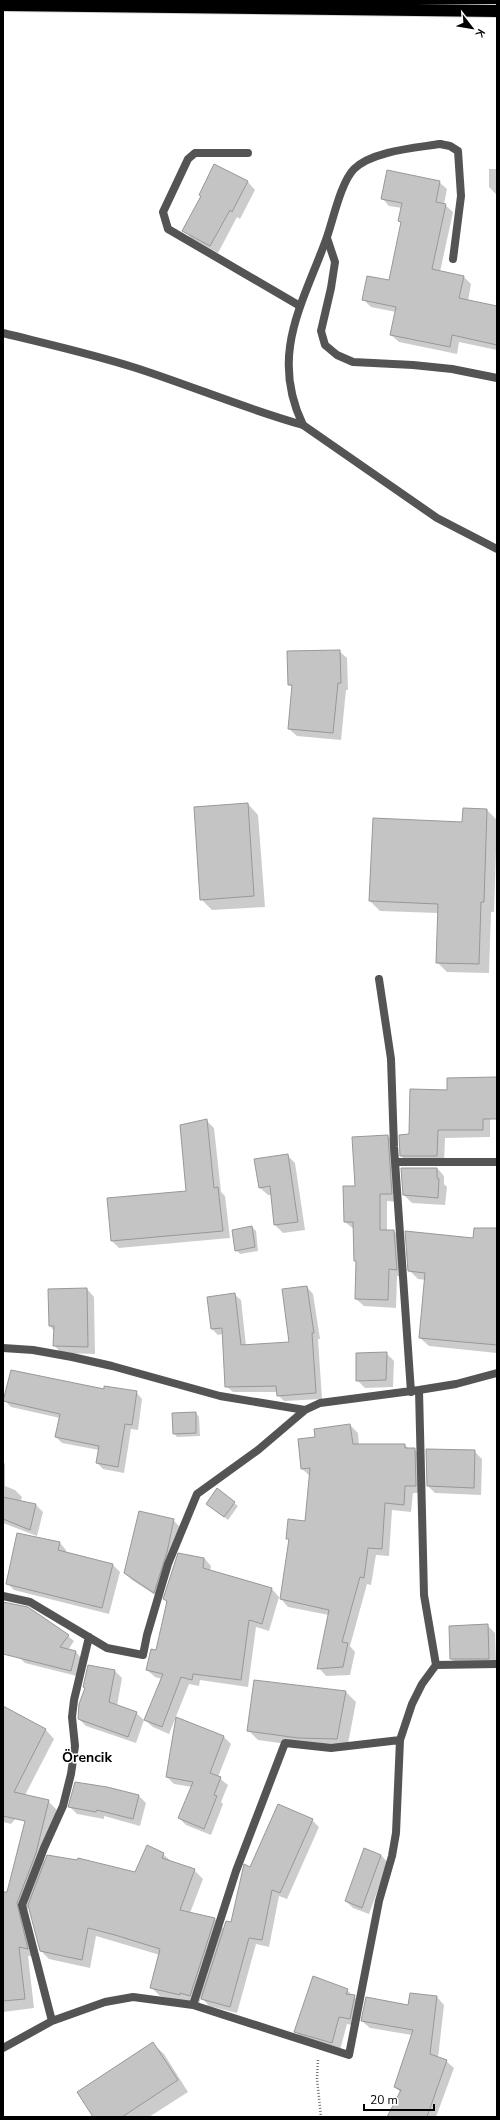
<svg xmlns="http://www.w3.org/2000/svg" width="500" height="2120" viewBox="0 0 500 2120" font-family="'Nunito Sans',sans-serif">
<style>
.shadow{fill:#0003}
.building{fill:#c4c4c4;stroke:#989898}
.lines{fill:none;stroke-linecap:round;stroke-linejoin:round}
.highway-casing{stroke:#dbdbdb;stroke-width:14}
.path{stroke:#767676;stroke-width:2.5;stroke-dasharray:1 2;stroke-linecap:butt}
.lane{stroke:#545454;stroke-width:8}
.street{stroke:#545454;stroke-width:8}
.highway{stroke:#000;stroke-width:12}
.labels{text-anchor:middle;dominant-baseline:central;stroke-width:3;stroke-linejoin:round;paint-order:stroke}
.quarter-label{font-size:14px;font-weight:bold;fill:#000;stroke:#fff}
</style>
<rect width="100%" height="100%" fill="#fff"/>
<path class="shadow" d="M214,166L248,182L255,190L240,219L237,217L218,253L191,238L184,230L202,197Z
M489,169H497V195L489,187Z
M439,182L447,189L444,204L453,212L440,272L464,277L471,284L468,301L497,307V350L459,342L457,354L399,342L391,335L396,312L371,307L364,300L390,281L402,224L399,221L402,208L389,206L382,198Z
M339,651L347,658L348,690H346L341,740L297,736L289,729L293,688L289,684Z
M248,804L258,815L265,907L212,910L201,899Z
M487,810L497,820L494,912H491L489,973L447,972L437,962L438,913L380,911L370,901L462,823Z
M490,1086V1137L445,1138L444,1164H409L401,1156L400,1136L410,1135L448,1091Z
M207,1121L214,1128L221,1192L225,1196L230,1238L119,1248L112,1241L187,1192Z
M388,1136L395,1144L399,1202L387,1201V1231H394L401,1239L404,1277L397,1276L396,1308L364,1306L356,1299L357,1263L355,1260V1230L345,1222L356,1187Z
M287,1155L295,1163L305,1230L283,1233L275,1225L272,1195H268L260,1188Z
M437,1168L444,1176V1184L447,1187L445,1205L412,1203L404,1195Z
M252,1227L256,1231L258,1251L240,1254L236,1250Z
M497,1229V1363V1353L429,1346L420,1338L426,1280L418,1279L409,1270Z
M307,1287L313,1294L320,1339H318L322,1399L284,1401L278,1395V1392H233L226,1386L223,1334L218,1335L212,1329L234,1294L241,1300L246,1346L290,1343Z
M87,1289L94,1297L95,1354L61,1353L54,1345V1331L50,1326Z
M386,1353L394,1361L393,1387L365,1388L357,1380Z
M105,1390L136,1392L142,1399L138,1430L131,1429L124,1473L103,1469L97,1463L99,1450L62,1443L56,1437L60,1418L11,1407L5,1401Z
M196,1413L199,1417L200,1436L177,1437L174,1433Z
M350,1425L358,1433L359,1445H405L409,1449H414L422,1457L423,1493H413L411,1512L392,1510L389,1556L376,1555L371,1585L367,1584L350,1646L355,1652L350,1675L326,1676L319,1668L329,1615L288,1607L281,1599L290,1541L287,1538L306,1522L310,1476L302,1469L316,1438Z
M474,1451L482,1459L481,1495L435,1493L428,1486Z
M3,1461L5,1464V1486L15,1490L22,1497L20,1502L36,1505L43,1512L37,1536L3,1523Z
M217,1490L238,1506L228,1520L207,1504Z
M173,1520L180,1527L161,1599L132,1580L125,1573Z
M60,1543L66,1550V1553L113,1565L120,1572L109,1614L14,1590L7,1583Z
M179,1555L204,1558L211,1566L210,1571L272,1589L279,1597L269,1631L256,1627L248,1687L200,1680L199,1686L189,1684L169,1734L153,1727L145,1720L162,1679L155,1677L147,1670L157,1651L167,1602L165,1599Z
M3,1602L68,1636L74,1641L68,1650L76,1652L81,1658L77,1676L25,1663L19,1657L3,1639Z
M487,1625L495,1633L496,1666H459L451,1659Z
M115,1671L122,1678L117,1706L136,1713L144,1720L136,1743L86,1726L79,1719L85,1688L84,1687Z
M254,1681L346,1692L356,1702L347,1749L309,1747L258,1740L248,1730Z
M3,1707L46,1730L54,1739L24,1797L30,1803L11,1824L3,1822Z
M224,1737L231,1744L218,1777L228,1785L221,1802L223,1804L211,1835L186,1825L179,1818L192,1787L174,1784L167,1777Z
M139,1796L146,1803L140,1826L104,1816V1819L77,1814L70,1807Z
M48,1801L57,1810L44,1861L136,1873L163,1854L172,1862L194,1870L203,1879L190,1913L215,1919L224,1929L232,1923L251,1868L312,1820L319,1827L287,1899L279,1896L269,1947L256,1944L237,2013L209,2006L201,1997L199,2004L160,1996L151,1987L160,1955L96,1936L90,1968L49,1959L41,1951L29,1905L26,1913L36,1957L28,1956L34,2008L3,2012V1893H8Z
M381,1855L388,1863L369,1914L353,1908L346,1901Z
M347,1990L362,2004L358,2026L347,2024L340,2050L303,2039L295,2031Z
M410,1994L437,1997L444,2005L438,2058L446,2061L454,2068L436,2117H388L401,2093L395,2087L412,2035L370,2028L362,2021L409,2006Z
M153,2044L164,2054L188,2092L149,2117H94Z"/>
<path class="building" d="M214,164L248,181L232,212L230,210L210,246L182,231L201,196L199,195Z
M387,170L440,181L436,202L446,204L432,269L464,276L459,298L497,306V345L452,335L450,347L390,335L396,307L362,300L367,276L389,280L401,222L398,221L402,203L381,199Z
M340,650L341,683H338L333,733L288,729L292,685H288L287,651Z
M248,803L254,896L200,900L194,807Z
M463,808L487,809L484,902H481L479,964L436,963L438,904L369,901L373,818L462,822Z
M497,1077V1119H483V1130H438L437,1156H400L399,1135L409,1134L410,1089L447,1090V1078Z
M207,1119L214,1188L218,1187L223,1231L111,1241L107,1198L186,1191L180,1125Z
M388,1135L392,1194H380V1230H394L397,1270L389,1269L388,1300L355,1299L356,1261H354L353,1222H344L343,1186H355L352,1137Z
M288,1154L298,1222L274,1225L270,1186L259,1188L254,1159Z
M401,1168H437V1178L439,1179L438,1198L403,1195Z
M252,1226L255,1247L235,1251L232,1230Z
M474,1228H497V1345L419,1338L425,1273L408,1271L405,1231L473,1238Z
M307,1286L314,1333H312L316,1393L277,1396L276,1386L225,1387L222,1328L211,1329L207,1297L235,1293L241,1345L289,1342L282,1289Z
M87,1288L88,1347L53,1346L54,1326H49L48,1289Z
M387,1352L386,1380L356,1381V1353Z
M11,1370L104,1389V1386L137,1391L132,1425L125,1424L118,1467L96,1463L99,1446L55,1437L60,1414L3,1401Z
M196,1412V1433L173,1434L172,1413Z
M350,1424L353,1444H405V1448H415L416,1486H405L404,1505L385,1503L382,1549L368,1548L364,1578L360,1577L342,1642L348,1643L343,1667L317,1669L329,1610L280,1599L289,1539H286L288,1519L305,1521L310,1468L301,1469L298,1439L315,1437L314,1429Z
M426,1449L475,1450L474,1488L427,1486Z
M217,1488L235,1502L224,1517L206,1504Z
M3,1497L36,1504L30,1530L3,1519Z
M139,1511L174,1519L167,1552L154,1593L124,1573Z
M17,1533L60,1542L58,1550L113,1564L102,1608L6,1584Z
M178,1553L204,1558L203,1568L272,1588L262,1624L249,1620L241,1680L193,1674L192,1680L181,1677L162,1727L144,1720L163,1674L146,1670L151,1649L156,1650L167,1601L163,1599Z
M3,1602L28,1607L69,1635L60,1647L76,1651L71,1671L3,1654Z
M488,1624L489,1659H450L449,1626Z
M88,1665L115,1670L109,1702L137,1712L128,1737L78,1719L79,1704L85,1688L83,1687Z
M254,1680L346,1691L337,1739L298,1738L247,1731Z
M3,1706L46,1729L14,1792L49,1800L36,1853L17,1903L28,1949L19,1947L25,1999L3,2001V1892H7L25,1821L3,1816Z
M176,1717L224,1736L210,1773L221,1777L214,1795L217,1796L204,1829L178,1818L193,1782L166,1777Z
M75,1782L107,1787L139,1795L133,1819L97,1810L96,1812L68,1807Z
M278,1804L313,1819L280,1893L272,1890L262,1940L249,1938L230,2007L201,1999L226,1921L231,1922L244,1864L250,1867Z
M147,1845L164,1853L162,1858L195,1869L180,1910L215,1918L190,1996L180,1993V1995L150,1988L160,1949L115,1935L88,1928L82,1960L40,1951L28,1905L47,1855L77,1860L78,1858L135,1872Z
M364,1848L381,1855L362,1908L345,1901Z
M313,1976L348,1989L346,1994L355,1995L350,2019L339,2017L332,2043L294,2032Z
M410,1993L437,1996L430,2054L447,2060L427,2117H387L401,2090L394,2087L413,2030L361,2021L366,1997L408,2005Z
M153,2042L178,2080L122,2117H93L77,2092Z"/>
<g class="lines">
<defs>
<path id="highway" d="M3,5L497,11"/>
</defs>
<use href="#highway" class="highway-casing"/>
<path class="path" d="M318,2060L317,2079L321,2117"/>
<path class="lane" d="M440,144L450,146L458,151L461,196L453,259
M248,153H195L188,159L163,212L168,229L300,306
M327,238L335,262L331,288L321,331L325,345L337,355L353,362L413,365L452,369L497,378
M3,333C47,344 92,354 136,368C192,386 246,409 303,425"/>
<path class="street" d="M440,144C415,148 372,151 354,169C341,182 333,220 327,237C303,304 269,354 303,425L437,518L497,549
M379,979L391,1059L394,1147L411,1392
M395,1162H497
M3,1348L33,1350L72,1357L112,1366L220,1396L305,1410L320,1403L419,1390L456,1384L497,1373
M3,1596L30,1602L107,1648L143,1655L147,1635L168,1564L197,1494L258,1450L305,1410
M436,1665L497,1664
M193,2005L236,1871L285,1743L331,1748L400,1740
M52,2021L22,1905L44,1848L63,1806L71,1774L75,1746L72,1717L74,1700L89,1637
M3,2048L52,2021L105,2002L133,1997L193,2005L349,2055L379,1901L392,1856L396,1833L400,1740L412,1704L422,1684L436,1665L424,1595L419,1390"/>
<use href="#highway" class="highway"/>
</g>
<g class="labels">
<g class="quarter-label">
<text x="87" y="1757">Örencik</text>
</g>
</g>
<rect width="500" height="2120" fill="none" stroke="#000000" stroke-width="8"/>
<g transform="translate(472 28) rotate(121)" stroke="#ffffff" stroke-width="3" paint-order="stroke">
<path d="M0-3L7 15L0 10L-7 15Z" fill="#000000"/>
<text y="-6" font-size="11" font-weight="bold" text-anchor="middle" fill="#000000">K</text>
</g>
<path d="M364 2104v6h70v-6" fill="none" stroke="#000000" stroke-width="2"/>
<text x="370" y="2104" font-size="12" fill="#000000" stroke="#ffffff" stroke-width="3" paint-order="stroke">20 m</text>
</svg>
